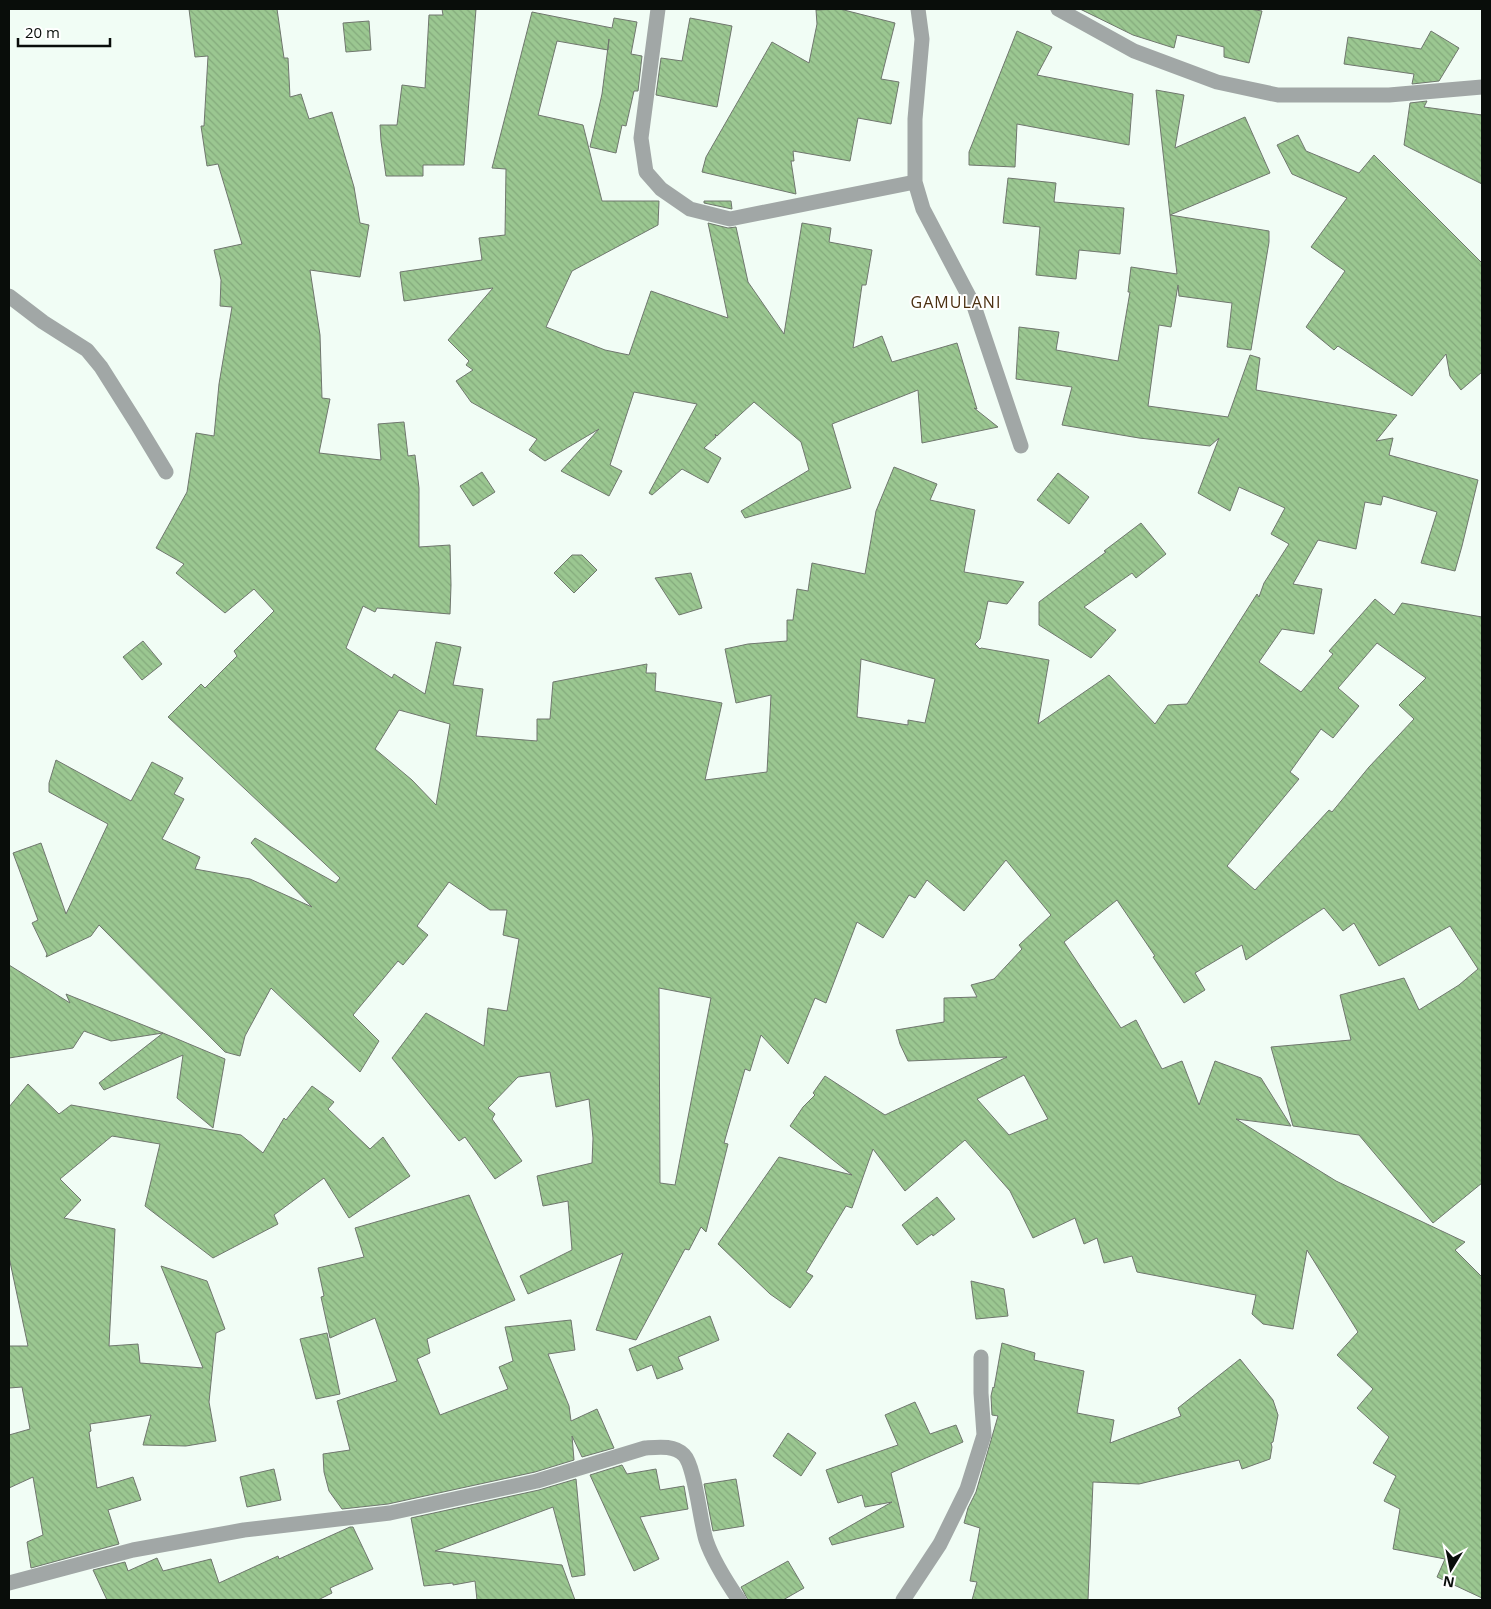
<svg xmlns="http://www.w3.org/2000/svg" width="1491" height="1609" viewBox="0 0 1491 1609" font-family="'Open Sans',sans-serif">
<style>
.building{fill:url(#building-back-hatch);stroke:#70776e;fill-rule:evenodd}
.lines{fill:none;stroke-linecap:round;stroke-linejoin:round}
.minor{stroke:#a1a7a6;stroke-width:15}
.labels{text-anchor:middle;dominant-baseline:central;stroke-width:4;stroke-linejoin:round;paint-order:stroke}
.quarter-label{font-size:16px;letter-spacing:1px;fill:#4b3011;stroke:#fff}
</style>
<defs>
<pattern id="building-back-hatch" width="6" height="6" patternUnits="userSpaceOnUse" patternTransform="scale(1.25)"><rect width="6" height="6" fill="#9bc791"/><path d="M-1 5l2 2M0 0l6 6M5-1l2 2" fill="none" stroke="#84aa7c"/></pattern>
</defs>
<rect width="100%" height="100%" fill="#f1fdf5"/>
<path class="building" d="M189,9H277L284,58H288L290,97L301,94L309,119L332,112L354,187L360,223L369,225L360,277L310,270L320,335L322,398L330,399L319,453L381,460L378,424L404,422L408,456L415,455L419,488V547L450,545L451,585L450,614L377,608L375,612L363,606L346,648L392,678L394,674L425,694L436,642L461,647L453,685L483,689L476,736L537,741V719H550L553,682L647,664L646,673H656L655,691L722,703L705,780L767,772L771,695L736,703L725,649L748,644L787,641V620H793L797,589L808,591L812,563L865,574L876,511L894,467L937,484L930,500L975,510L964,572L1024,582L1007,604L988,601L980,639L975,644L980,649L981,648L1049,660L1038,724L1109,675L1155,724L1168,705L1187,704L1257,594L1259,597L1264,583L1289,544L1271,534L1285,508L1239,487L1230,511L1198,493L1219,438L1210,446L1139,438L1062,425L1072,387L1016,379L1019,327L1059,332L1056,350L1118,361L1130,292H1128L1131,267L1177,274L1170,215L1269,231V242L1251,350L1227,347L1232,303L1179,296L1178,285L1171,327L1159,325L1148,406L1228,417L1250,355L1260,358L1256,390L1397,415L1376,441L1393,438L1389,455L1478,480L1462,546L1455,571L1421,563L1437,512L1383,496L1381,505L1365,502L1356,549L1318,540L1293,584L1322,589L1314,634L1282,629L1259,662L1301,692L1333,654L1329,651L1375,599L1394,615L1402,603L1482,617V1183L1433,1223L1359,1135L1293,1126L1271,1047L1351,1040L1340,995L1404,978L1419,1010L1459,985L1478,969L1450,926L1379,966L1354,923L1343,931L1324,908L1246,960L1242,945L1195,973L1205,990L1184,1003L1153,957L1155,956L1117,900L1064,942L1121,1028L1136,1020L1162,1069L1182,1061L1199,1105L1215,1061L1261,1078L1291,1126L1236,1119L1336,1181L1465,1242L1455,1250L1482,1277V1598L1437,1577L1445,1559L1393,1549L1400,1509L1384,1501L1396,1476L1373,1463L1389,1437L1357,1408L1373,1389L1337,1355L1358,1332L1307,1250L1293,1329L1263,1324L1252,1314L1256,1295L1137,1272L1132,1256L1104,1263L1097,1238L1084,1244L1075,1218L1033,1238L1010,1191L965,1140L905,1191L873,1149L852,1208L846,1206L806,1272L813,1276L790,1308L770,1294L718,1244L779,1157L852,1175L790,1126L803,1107L815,1095L813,1093L825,1076L885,1115L1007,1057L908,1061L900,1044L896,1030L944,1022V998L977,997L971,985L994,979L1022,949L1019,945L1051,915L1006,860L964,911L927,880L915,898L909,895L883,938L857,922L826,1003L815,998L788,1064L761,1035L750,1071L745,1069L724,1143L728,1144L706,1232L701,1227L689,1250L685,1249L636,1340L596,1330L623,1253L528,1294L520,1276L572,1250L568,1201L543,1206L537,1176L592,1163L593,1138L589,1099L556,1107L550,1072L518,1077L488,1108L495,1114L492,1119L522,1161L495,1179L465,1137L459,1141L392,1058L426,1013L484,1046L488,1008L507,1011L519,939L503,935L507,910H490L449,882L417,926L428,935L403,965L398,961L353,1015L379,1041L360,1072L271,988L245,1036L240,1056L225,1052L99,925L91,936L46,957L47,954L32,923L38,920L13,853L41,843L66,914L108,824L49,792V783L56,760L131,801L152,762L183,778L174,794L184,799L162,839L200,857L195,869L250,879L312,907L251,843L255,838L336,883L340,878L168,717L201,684L205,688L237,656L234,651L274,611L254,589L225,613L176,573L184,564L156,548L187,492L196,433L214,436L219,384L232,307L220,306L221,280L214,250L242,244L218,164L207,166L201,126H204L208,56L195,57ZM1377,643L1426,678L1399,705L1414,719L1369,767L1332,812L1329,810L1255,890L1227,866L1299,779L1290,772L1321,729L1333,738L1359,706L1338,688ZM861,659L935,679L925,723L908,720V725L857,717ZM399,710L450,724L436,805L412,780L375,749ZM659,988L711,998L675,1185L660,1183ZM1024,1075L1048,1119L1009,1135L977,1099Z
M442,9H476L464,165H423V176H386L381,141L380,125H397L402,85L425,88L429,15H443Z
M840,9L895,23L881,79L899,82L891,124L858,118L850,161L793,151L794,161H791L796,194L702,172L706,157L772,42L809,63L817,24L816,10Z
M1080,9H1249L1262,11L1249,63L1224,57V47L1177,35L1174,48L1133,35Z
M532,12L612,28L614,18L637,22L631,54L642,56L638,91H634L626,126L622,125L616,153L590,147L602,94L609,39L608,50L557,41L538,115L583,125L602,201H659L658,225L572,271L546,327L605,350L629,355L651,291L728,318L708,223L728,228L736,227L748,282L784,334L802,223L831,228L829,242L872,250L866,285H862L853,348L882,336L892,362L957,343L977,409L974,408L998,427L922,443L918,390L832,424L851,488L745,518L741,511L809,470L801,442L754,402L717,436L715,434L716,437L704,448L721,458L708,483L682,469L652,495L649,493L697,404L634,392L610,465L622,471L609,496L561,471L599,429L545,461L529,450L537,439L471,402L456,381L473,370L466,365L469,361L448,340L493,288L404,301L400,272L482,260L479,238L505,235L506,169L492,168Z
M690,18L732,26L717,107L656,95L661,58L682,61Z
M369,21L371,50L346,52L343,23Z
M1017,31L1052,47L1037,75L1133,94L1129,145L1017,124L1015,167L969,165V152Z
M1431,31L1459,48L1439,81L1412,84L1414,74L1344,64L1348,37L1421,49Z
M1156,90L1184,95L1175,148L1245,117L1270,173L1170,215Z
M1427,101L1424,107L1482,115V184L1404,145L1410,103Z
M1298,135L1306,151L1359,173L1374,155L1482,263V372L1461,390L1450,376L1446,354L1412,396L1338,346L1334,350L1306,327L1345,271L1311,247L1347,198L1292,174L1277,145Z
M1008,178L1056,183L1054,202L1124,208L1120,254L1079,250L1076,279L1036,275L1040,227L1003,223Z
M704,201H731L732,209L704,203Z
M482,472L495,492L473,506L460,486Z
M1058,473L1089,497L1069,524L1037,500Z
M1141,523L1166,554L1136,578L1132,573L1084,607L1116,630L1091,658L1039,625V602L1106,552L1104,551Z
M572,555H582L597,570L574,593L554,573Z
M691,573L702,608L679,615L655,578Z
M143,641L162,664L142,680L123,657Z
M9,965L70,1003L66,994L163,1033L111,1041L84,1031L73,1048L9,1058Z
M163,1033L225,1059L213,1128L177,1098L183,1055L104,1090L99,1083Z
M28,1084L59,1114L71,1105L241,1135L263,1153L284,1118L286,1120L312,1086L334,1102L328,1109L370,1149L383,1137L410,1176L349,1218L324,1178L274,1215L278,1224L213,1258L145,1206L160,1144L112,1136L60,1179L81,1200L64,1218L115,1229L109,1346L138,1344L140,1363L203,1368L161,1266L207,1281L225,1329L216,1333L209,1402L216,1441L186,1446L143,1445L151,1415L90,1424L91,1431L89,1432L97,1488L133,1477L141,1500L108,1510L119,1544L31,1568L27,1542L43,1535L33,1477L9,1488V1435L30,1429L22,1387L9,1388V1346H28L9,1257V1107Z
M469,1195L515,1300L427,1339L430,1353L417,1359L440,1415L508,1389L499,1367L513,1361L505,1327L571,1320L575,1350L548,1354L569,1406L571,1421L597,1409L614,1448L582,1457L572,1436L574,1460L535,1472L388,1504L342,1509L329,1491L324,1472L323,1454L350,1450L337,1401L397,1381L375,1318L330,1338L321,1297L324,1296L318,1268L364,1257L355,1228Z
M937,1197L955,1219L933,1236L932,1234L917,1245L902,1225Z
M971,1281L1004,1289L1008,1316L976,1319Z
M710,1316L719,1340L678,1357L683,1369L657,1379L652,1365L637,1371L629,1349Z
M327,1333L340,1394L316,1399L300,1339Z
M1002,1343L1035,1353L1034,1360L1084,1371L1077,1413L1114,1420L1110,1443L1181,1416L1178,1408L1240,1359L1273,1400L1278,1415L1273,1442L1271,1443L1272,1447L1270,1459L1242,1469L1239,1460L1139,1484L1093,1482L1088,1600H972L977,1582L970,1581L980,1528L964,1523L968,1508L976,1492L998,1416L992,1415L991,1396L993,1387L994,1388Z
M915,1402L930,1434L956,1425L963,1442L891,1473L904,1527L832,1545L829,1538L892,1502L865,1507L862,1495L838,1503L826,1470L898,1445L885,1415Z
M788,1433L816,1453L801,1476L773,1456Z
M622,1465L627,1474L656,1469L660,1490L684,1486L688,1509L640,1517L659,1559L634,1571L590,1475Z
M274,1469L281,1500L247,1507L240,1477Z
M576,1479L585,1575L572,1577L553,1507L435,1551L562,1565L575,1600H477L475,1581L453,1585V1583L424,1586L411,1518L539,1490Z
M736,1479L744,1526L713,1531L704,1484Z
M350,1527H353L373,1569L330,1588L332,1593L318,1600H107L93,1570L125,1562L128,1571L157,1558L163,1571L211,1559L219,1583L278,1556L279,1559Z
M788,1561L804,1588L783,1600H748L741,1587Z"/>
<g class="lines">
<path class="minor" d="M658,9L641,138L646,172L661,189L690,209L730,219L915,182
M918,9L922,39L915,119V182L923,209L974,306L1021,446
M1058,9L1134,51L1217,82L1278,95H1389L1482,87
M9,296L43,322L87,350L101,367L137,424L166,472
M9,1583L133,1550L244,1530L390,1513L537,1481L645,1448C659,1447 674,1445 684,1455C695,1466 700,1521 706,1540C712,1558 728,1584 739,1600
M903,1600L940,1544L967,1489L984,1435L981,1393V1357"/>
</g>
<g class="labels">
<g class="quarter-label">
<text x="956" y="302">GAMULANI</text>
</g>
</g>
<rect width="1491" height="1609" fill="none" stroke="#090d0a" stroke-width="20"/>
<g transform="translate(1451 1569) rotate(190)" stroke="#ffffff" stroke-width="4" paint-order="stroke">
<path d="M0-4L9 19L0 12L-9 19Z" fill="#090d0a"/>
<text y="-8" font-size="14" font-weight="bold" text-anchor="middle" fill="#090d0a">N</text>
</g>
<path d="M18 38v8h92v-8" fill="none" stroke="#090d0a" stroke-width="2.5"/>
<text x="25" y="38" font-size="15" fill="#090d0a" stroke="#ffffff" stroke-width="4" paint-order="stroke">20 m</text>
</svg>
